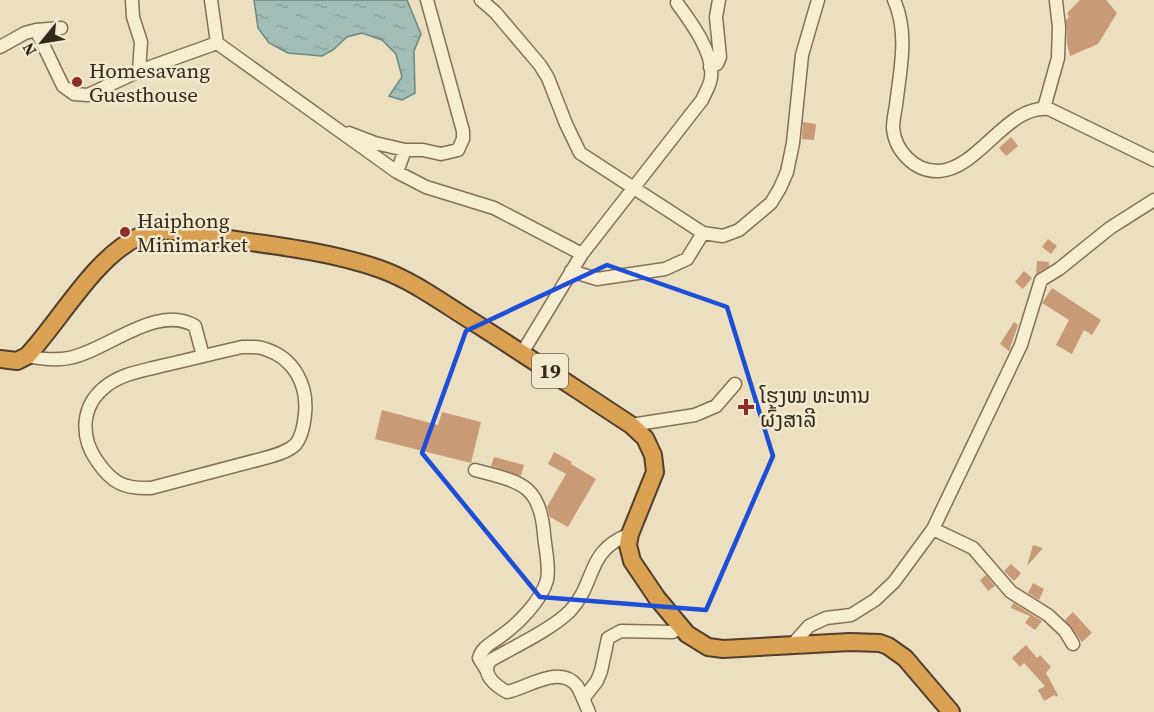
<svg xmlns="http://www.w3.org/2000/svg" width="1154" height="712" viewBox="0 0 1154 712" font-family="'Source Serif 4','Noto Sans Lao',serif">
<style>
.water{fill:url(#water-ripples);stroke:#6a8a83;stroke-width:1.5}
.building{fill:#c89a76}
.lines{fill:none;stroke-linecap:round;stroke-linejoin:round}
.minor-casing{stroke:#837058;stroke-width:15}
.highway-casing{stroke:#513e2d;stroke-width:20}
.minor{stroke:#f7edd1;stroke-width:12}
.highway{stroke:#d9a151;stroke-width:16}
.marked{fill:none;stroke:#1d4ed8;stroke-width:4.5;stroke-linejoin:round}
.poi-dot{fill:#8f2d2b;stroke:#f3e9ce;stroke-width:2}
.labels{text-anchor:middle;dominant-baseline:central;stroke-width:5;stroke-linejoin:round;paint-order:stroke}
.shield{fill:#f3e9ce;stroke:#6d6251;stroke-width:1.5}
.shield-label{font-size:20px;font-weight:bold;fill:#33281c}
.poi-label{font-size:21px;fill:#33281c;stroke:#f3e9ce;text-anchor:start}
</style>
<defs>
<pattern id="water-ripples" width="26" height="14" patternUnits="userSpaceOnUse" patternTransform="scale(1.5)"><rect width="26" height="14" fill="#a2bdb6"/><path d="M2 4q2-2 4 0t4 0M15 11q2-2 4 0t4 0" fill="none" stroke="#8ca29c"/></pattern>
</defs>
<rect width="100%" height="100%" fill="#ebdfbf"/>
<path class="water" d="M254,0H407L421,34L414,51L415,93L402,100L389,96L402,77L396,54L382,40L362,33L347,37L333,50L322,56L288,53L269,43L258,28Z"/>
<path class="building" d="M1080,0H1106L1117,13L1098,44L1070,56L1067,43L1066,20L1069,17L1067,13Z
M803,122L816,124L814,140L802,139Z
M1011,137L1018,146L1006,156L999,148Z
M1048,239L1057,246L1051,254L1042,247Z
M1037,261L1049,262V266L1036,274Z
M1024,271L1032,278L1023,289L1015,282Z
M1052,288L1101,320L1092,335L1084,330L1072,354L1056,345L1069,320L1042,303Z
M1014,322L1018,325L1009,351L1000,344Z
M382,410L438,425L442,412L481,422L471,463L375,439Z
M554,452L572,462L571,464L596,479L568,527L550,517L547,507L566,474L548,464Z
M494,457L524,465L521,476L491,466Z
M1033,545L1043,548L1027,566Z
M1011,564L1021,573L1014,581L1004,571Z
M986,575L995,586L988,591L980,580Z
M1033,583L1044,589L1039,600L1028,593Z
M1013,603L1042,621L1035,630L1025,623L1030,616L1011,608Z
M1073,612L1092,633L1082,642L1065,620Z
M1026,645L1037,658L1040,655L1051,667L1046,673L1058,695L1056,697L1054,695L1044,701L1038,690L1045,686L1024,663L1020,667L1012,658Z"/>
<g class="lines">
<defs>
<path id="minor" d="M132,0L133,17L141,42L139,71
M211,0L217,43L397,172L426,187L494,208L582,254
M481,0L495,12L540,65L548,78L566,124L580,153L703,233L723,236L739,230L771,203L780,188L787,172L793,143L802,55L818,0
M894,0C909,33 900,71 896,105C895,112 893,120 893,128C895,151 915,172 939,171C979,169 1007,104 1049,109L1154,160
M36,30L61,28
M0,47L25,33L36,30L63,86L74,94L88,95L139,71L217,43
M710,67L717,64L720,57L716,17L719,0
M1044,108L1058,58L1059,27L1056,1
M349,133L375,143L405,150H423L441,154L458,150L463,139V131L427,0
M397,172L405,150
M571,271L597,279L665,269L687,259L703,233
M242,347C249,347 258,346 265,349C294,358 308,385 305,414C304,425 302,437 295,445C287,452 276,455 265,458L151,488C124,489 112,483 97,461C80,437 81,406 105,387C120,374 142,371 161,366C188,360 215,353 242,347Z
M522,353L582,254L702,100C705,93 711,84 711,77C714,53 691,22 677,3
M27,356C41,359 54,361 69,358C107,351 156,303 195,326L203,356
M631,425L695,415L716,406L735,384
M475,470C519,482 540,483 544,534C545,549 550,565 547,580C541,601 518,624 501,636C492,643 482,647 479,658L487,671
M933,529L973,548L1011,592L1048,615L1065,631L1073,644
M792,645L809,626L826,618L851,615L875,600L894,582L933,529L1021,345L1041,280L1059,269L1110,228L1154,200
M583,699L597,681L601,671L608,638L621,631L673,632L680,626
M589,712C585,704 582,694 577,686C560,664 527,688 507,692C496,686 479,673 491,660C514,647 552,629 570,611C597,582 585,551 630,534"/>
<path id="highway" d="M0,359L17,361L27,356C60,321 94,258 138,237C165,224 200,235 228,239C279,246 331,252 380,269C414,281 444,304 475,323C527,356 579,391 631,425L645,438L653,455L655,472L630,534L628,545L632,561L657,598L687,634L708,647L723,649L850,642L880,643L888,646L905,658L951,712"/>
</defs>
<use href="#minor" class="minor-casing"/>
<use href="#highway" class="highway-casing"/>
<use href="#minor" class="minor"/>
<use href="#highway" class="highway"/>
</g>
<path class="marked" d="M607,265L727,307L773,456L706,610L540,597L422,453L466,331Z"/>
<g class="poi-dot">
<circle cx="77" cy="82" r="6"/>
<circle cx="125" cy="232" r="6"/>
<path d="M743 398h6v6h6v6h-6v6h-6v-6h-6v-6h6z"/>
</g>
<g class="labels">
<rect class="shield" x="532" y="354" width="36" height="34" rx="4.5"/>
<g class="shield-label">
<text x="550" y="371">19</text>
</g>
<g class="poi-label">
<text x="89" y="70">Homesavang<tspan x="89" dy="24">Guesthouse</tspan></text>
<text x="137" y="220">Haiphong<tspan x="137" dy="24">Minimarket</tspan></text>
<text x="760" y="395">ໂຮງໝ ທະຫານ<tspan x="760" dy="24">ຜົ້ງສາລີ</tspan></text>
</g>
</g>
<g transform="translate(42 42) rotate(240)" stroke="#f3e9ce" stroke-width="4.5" paint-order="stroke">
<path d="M0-4.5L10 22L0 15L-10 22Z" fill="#33281c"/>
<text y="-9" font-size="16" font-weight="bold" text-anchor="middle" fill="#33281c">N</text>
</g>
</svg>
